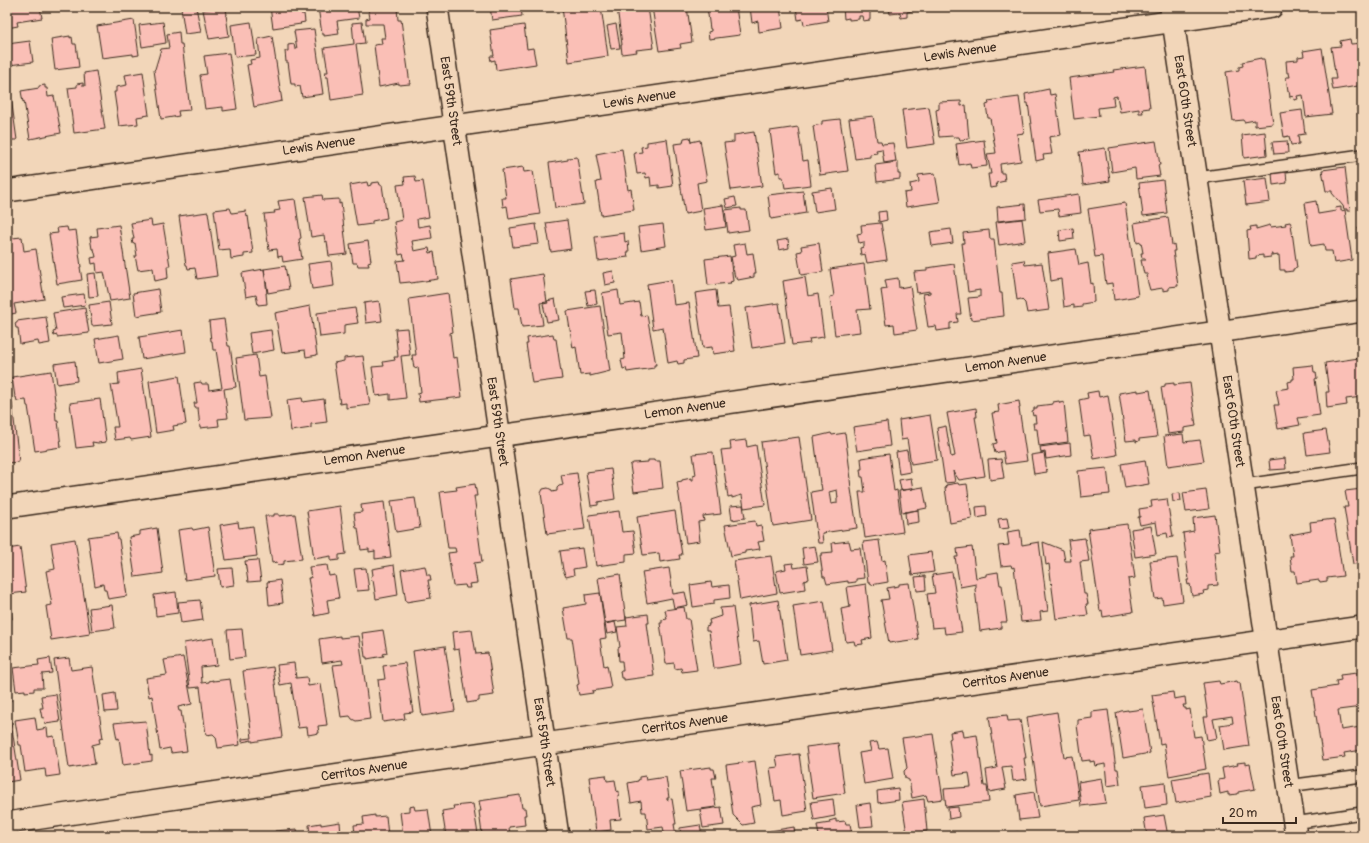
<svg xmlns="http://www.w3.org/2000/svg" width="1369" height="843" viewBox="0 0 1369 843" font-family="Pangolin,sans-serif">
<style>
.building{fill:#fabfb6;stroke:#3b2a1e;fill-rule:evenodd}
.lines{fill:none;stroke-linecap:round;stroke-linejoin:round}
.lane-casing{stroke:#3b2a1e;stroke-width:14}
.street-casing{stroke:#3b2a1e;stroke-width:24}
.lane{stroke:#f2d6b9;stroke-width:11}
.street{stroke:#f2d6b9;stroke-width:21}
.labels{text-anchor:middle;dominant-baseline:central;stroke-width:3.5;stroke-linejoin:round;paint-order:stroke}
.street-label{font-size:13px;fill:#3b2a1e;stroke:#f2d6b9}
</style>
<rect width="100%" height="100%" fill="#f2d6b9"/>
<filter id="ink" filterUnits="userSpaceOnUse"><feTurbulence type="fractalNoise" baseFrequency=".025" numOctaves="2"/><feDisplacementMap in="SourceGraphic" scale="8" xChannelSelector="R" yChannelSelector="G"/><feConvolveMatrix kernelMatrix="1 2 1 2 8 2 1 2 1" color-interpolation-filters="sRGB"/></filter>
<g filter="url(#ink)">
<path class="building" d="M7,7H40L42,18L17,22L18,26L7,28Z
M186,7H196L201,32L185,34L181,8Z
M270,7H300L301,14H304L305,22L300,23L301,24L273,28Z
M318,7H357L359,18L337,21L339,34L324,36V34H322Z
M368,7H397L398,20H401L410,84L399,85V83L379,87L374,45L382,44L381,38H385L383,24H366V19L370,18Z
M490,7H521L522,16L492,20Z
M562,7H601L608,56L569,62Z
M617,7H648L654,48L636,50L637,52L622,54L621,45H622Z
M652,7H687L692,42L680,44L681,48L659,51Z
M707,7H736L740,35L709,39L708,32L711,31V29H710Z
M750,7H780L783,28L759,32L758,21L752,23Z
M796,7H826L828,21L804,25L803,19L798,20Z
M843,7H870V20L863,21L862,16H859V19L849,20V18L844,19Z
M889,7H917V10L907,12V17L901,18L900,13L890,14Z
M216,8V10L226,9L227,15H226L229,36L209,39L203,10Z
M134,20L139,55L133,56V54L102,58L97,26Z
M163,22L166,43L142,47L139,25Z
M251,22L256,55L235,57L231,25Z
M362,22L365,43L356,44L363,95L331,100L328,77H326L325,72H328L324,48L354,44L352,23Z
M616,24L620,48L611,49L607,26Z
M524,25L527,49L533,48L536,64L496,70L495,60L491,61L490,56H494L490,30Z
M314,29L323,94L302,97L300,86L295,87V84H291L288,62H286L285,51H288V45L294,44L295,49H297L294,31Z
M179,32L180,44H182L190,110L178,111L179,116L161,119L154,70L155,69L161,49L169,48L167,34Z
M70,36V38L72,37L73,44H76L79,67L55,70L51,39Z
M272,36L282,101L254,107L247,65L251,64L250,60L260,58L258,39Z
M1350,39L1351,44L1362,43V82L1358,83V86L1333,90L1331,79H1336L1331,47L1341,46L1340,41Z
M30,41L33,62L9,65L7,44Z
M1322,48L1332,114L1306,117L1303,95L1297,96L1298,99L1294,100L1293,96L1290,97L1289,91H1288L1286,77H1290L1289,73H1287L1286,61L1298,60V57L1304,56L1303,51Z
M229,53L237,109L223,111V107L205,109L200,75L207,74L204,56Z
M1261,58V59H1264L1273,124L1255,126V120L1244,122V120L1233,121L1226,72L1239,70V67L1243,66L1242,62Z
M1145,66L1150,108L1142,109L1143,113H1139V109L1120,112L1117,96L1113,97L1114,106L1098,108L1099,116L1074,119L1069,78L1114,72L1113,70Z
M96,71L105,129L74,133L68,88L77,87V84L83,83V86H85L84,73Z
M143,72L149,115L137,117L138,124L119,126L114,92H116V87L127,85L125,75Z
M9,84L17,140H11V143L7,144V85Z
M45,85V88H47L48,97L54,96L61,133L30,139L24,101L23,102L21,91L39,88V86Z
M1049,89L1050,95L1055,94L1061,135L1049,137L1052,154L1043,155L1044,159L1036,161L1028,103H1026L1025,94Z
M1019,97L1024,133L1017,134L1021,161L1000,164L1001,173H1004L1005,181L996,183L997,187L990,188L988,174H991L987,154L996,153L990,118H988L986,105L989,104L988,101Z
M961,101V106L966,105L969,139L960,140L959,137H953V136L939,137L936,110L939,109V102Z
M929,107L935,144L907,148L902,110Z
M1362,107V142L1357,108Z
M1302,110L1305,134L1298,135L1299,144L1291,145L1289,136L1284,137L1280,113Z
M873,116L877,141H881L882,144L893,143L896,161L884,163L882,149L876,150L877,153L870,154V157L855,159L849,119Z
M840,119L848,171L820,175L813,126L822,124V121Z
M798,127L803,161L808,160L811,185L785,188L783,177H780V172L776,173L770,131Z
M754,132L762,186L731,190L724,143L734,142V135Z
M1265,132L1267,155L1244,158L1242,135Z
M690,137L691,142L700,140L707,181L697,183L701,211L685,214L674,144L683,143L684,138Z
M667,139L673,186L659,188V185L651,186L650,177L646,178L645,173L637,174L634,153L642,152L641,147L647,146V142Z
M984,140L987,166L971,168L970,163L959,165L956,144Z
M1156,141L1160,165H1158L1160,176L1136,179L1135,168L1112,172L1109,148Z
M1287,141L1288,153L1274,154L1272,142Z
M1105,148L1110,181L1083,185L1079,152Z
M622,149L628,190L631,189L634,210L601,215L596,182L601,181L596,154Z
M577,157L584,204L555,208L549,163L568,160V158Z
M898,162V174H900V179L877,182L875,165Z
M523,167L524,172L533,171L540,214L509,219L507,206L503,207L502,198H506L502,170Z
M1345,167L1350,211H1347V209H1344L1343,206L1332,193V191H1326L1322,170Z
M1286,172L1287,183L1273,185L1272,173Z
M935,173L940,202L906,207L904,193L911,192L910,184L919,182L918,175Z
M415,176L416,182L423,181L429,217L417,219L418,227L430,225L432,238L412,241L414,251L429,248L430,253L434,252L438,279L411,283L410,282L400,283L397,261L405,260L403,254L399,255L394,222L402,220L397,185L405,184L404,177Z
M1267,178L1270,202L1246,205L1243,181Z
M1163,180L1167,213L1143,216L1139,183Z
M367,182L368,186L371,185V183L379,182L380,185H382L387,218L372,221V224L357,226L350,185Z
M832,188L835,209L815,212L812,191Z
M803,191L806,213L771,219L768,195Z
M1079,194L1081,213L1059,216L1058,209L1040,211L1038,200Z
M322,195L323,200L339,199V204L341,203L347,254L329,256L327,241L325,242L324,235L311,237L305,197Z
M735,197L737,206L727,208L725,199Z
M295,199L301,238L299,239L302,259L283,262L282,256L278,257L277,249L269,250L264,214L275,213L274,211L280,210L278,201Z
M1316,201L1318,214L1336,211L1335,208L1341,207V211L1345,210L1352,260L1334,263L1332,251H1325L1324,244L1311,246L1305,203Z
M1125,203L1138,296L1114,300L1112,283L1106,284L1102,256L1095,257L1088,209Z
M1025,204L1026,218L998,221L997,207Z
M723,205L726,227L706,230L703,208Z
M230,208L232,213L246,211L247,217L248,216L253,253L244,254V257L231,259L230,249L219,250L214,210Z
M741,208V210H746L749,230L728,233L725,210Z
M886,211L887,220L879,222L878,212Z
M208,212L217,276L197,279L195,268L188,269L187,265H186L179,216Z
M1168,217L1172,245L1174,244L1175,251H1173L1178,286L1169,287V290L1163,291V288L1150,290L1146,276L1148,275V274H1144L1141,260H1146L1145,258H1142L1141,253H1143L1141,242L1137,243L1134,223Z
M1022,219L1025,241L999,245L996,222Z
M151,220L152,226L163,224L170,266H167L168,278L155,281L153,268L138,270L135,256H137L135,243L133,244L132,239H134L131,223Z
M567,220L571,249L551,252L546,223Z
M1290,222L1291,224L1297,268L1293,269V271L1285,272V270H1280L1279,255L1272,256V254H1271V257L1263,258V255L1256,256V258L1249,259L1247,231L1251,230L1250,227L1256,226V229L1270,225L1271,227L1286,225L1285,223Z
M881,223L887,260L867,263L865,254L861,255L860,248L864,247V242L859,243L857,234L862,233L861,225Z
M536,224L539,244L513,247L510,228Z
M663,224L666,246L641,250L638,227Z
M119,225L130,298L110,301L104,272L97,273L96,263L92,264L91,258L96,257L94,249H92L90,237L98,236L97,228Z
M67,227L68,231L76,230L81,267H80L82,280L57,284L49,234L58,233L57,228Z
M1358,227H1362V256Z
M1073,228L1074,239L1060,241L1059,230Z
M951,229L953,243L932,246L930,232Z
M989,230L990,239H994L1000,293H1002L1004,316L971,320L968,298L980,297V290L968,292L962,243H964L963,233Z
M624,233L625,242L628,241L629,252H627L628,257L598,261L595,237Z
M12,234V238L22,237L24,251L36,249L44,299L14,304L16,313L7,315V235Z
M788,239L789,248L779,250L777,241Z
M368,241L371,261L368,262L369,266H358L357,263H353L350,244Z
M745,243L747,254L753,253L756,273H754V277L738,280L737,278H735L731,257L735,256L733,245Z
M819,243L823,272L801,275L797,252L802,251L801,246Z
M1076,249L1079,265L1088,263L1091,284L1093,283L1094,302L1082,304V307L1074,308V305L1064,307L1061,279L1051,281L1048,253Z
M730,256L733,281L730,282L731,283L708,285L705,259Z
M1024,260L1025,265L1042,263L1049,310L1027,313L1025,303L1021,299L1017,300L1012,262Z
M331,261L334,286L312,289L308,264Z
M864,264L870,309L857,310L860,332L835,335L830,297L834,296L830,269Z
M954,264L961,314H957L958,322L950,323V329L937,331L936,326L928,327L923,294L930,293V291L917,293L914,272L927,271V268Z
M285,266L289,289L268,293L264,269Z
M264,269L267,293H266L267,304L258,305L256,295L246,297L242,273Z
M613,271L615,283L605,285L603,273Z
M95,273L98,296L89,297L87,274Z
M543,274L547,302L540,303L543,325L522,327L519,308H515L511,279Z
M805,277L808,296L818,294L824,337L809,339L810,343L792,345L783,281Z
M898,278L899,288L910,286L917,330L895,333L894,324L886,325L881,290L887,289L885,280Z
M671,280L674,305L689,303L697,358L684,360V363L678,364L677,361L668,363L663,327L653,329L647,284Z
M158,289L161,312L136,316L133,293Z
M595,290L597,304L588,306L585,291Z
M618,290L620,305L639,302L641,316L647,315L656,365H654V368L627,372L626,368L623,369L621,360L625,359L622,332L608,334L602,293Z
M716,290L718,308L729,307L735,351L713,354L712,347L703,348L695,293Z
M448,293L453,332L450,333L453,358L457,357L462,397L419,402L418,393L421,392L418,367L414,368L412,355H416L409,299Z
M84,294L86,305L63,308L61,297Z
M555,299L559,320L547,322L543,304L548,303L547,301Z
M379,301L382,321L366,323L364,303Z
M109,302L112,324L92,326L89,305Z
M779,303L785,343L752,348L746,308Z
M310,306L317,355L306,357L305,350L282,353L275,313Z
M600,306L610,371L590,376V374L580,375L576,347L573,348L567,311Z
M85,308L89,333L57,337V335L54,336L53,332L56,331L53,313Z
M355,308L358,323L344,325V334L320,337L317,313Z
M46,317L50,343L39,345L38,341L20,344L18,328H16L15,323H17V321Z
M224,319L228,346H230L236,387L224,389L228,418L218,419L219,426L200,428L198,408H195L194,403H197L194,383L201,382L202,384H208L209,390L222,388L216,350H213L212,341H211L209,321Z
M407,328L410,355L401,356L406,398L390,400V394L376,396L372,367L384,366L383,362L395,360L394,357H398L395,329Z
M183,330L186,352L142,359L139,337Z
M271,330L274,350L252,354L249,333Z
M553,334L554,339H556L562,379L532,383L526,344H528L527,338Z
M119,335L123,359L99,363L95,339Z
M256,355L259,377L265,376L271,418L244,420L236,358Z
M363,356L370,405L346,408V403L340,404L334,363L344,361V358Z
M1359,358L1360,363L1362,362V397L1346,399L1347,405L1327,408L1326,392H1329L1325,363Z
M75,361L77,381L57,384L54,364Z
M1313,365L1314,372H1316L1317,378L1315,379L1320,415L1298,418L1300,425L1278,429L1274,405H1279L1276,390L1289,388L1288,382L1292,381V379H1294L1293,367Z
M141,369L151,437L131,440L130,438L115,440L113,427H118L111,385L119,384L118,373Z
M51,371L56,407H55L56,421H58L61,447L35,451L28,406H27L26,400L17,401L16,397H15L12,377Z
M179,376L186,424L173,426L174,430L156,433L149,381Z
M1174,383V385L1190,383L1196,426L1184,428V432L1168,434L1161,387L1165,386V384Z
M1138,390V392L1150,390L1157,437L1139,439V441L1136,442V440L1126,441L1119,393Z
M1098,391L1099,397L1108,395L1117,455L1094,459L1090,435L1084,436L1079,400L1088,398L1087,393Z
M302,398L303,402L324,399L327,422L311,424V428L291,431L287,400Z
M100,399L106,442L98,443L92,442L93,446L76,448L70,403Z
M1019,401L1020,408H1019L1027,461L1005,464L1003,451L995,453L993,444L997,443L992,413L999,412L998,405Z
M1059,401L1060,403L1064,402L1068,442L1039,446L1037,429H1034L1033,423H1036L1035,415L1033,416L1032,411L1034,410V408H1037V406L1053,404V402Z
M7,403H12L19,462L7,463Z
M976,408L977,417H975L985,476L959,480L953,471L955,482L945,483L937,428L946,426L951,457L955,456L947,413Z
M930,415L937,460L911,464L907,439L901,440L899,420Z
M887,422L890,446L857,451L853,427Z
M1362,423V443L1359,424Z
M1326,430L1330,452L1307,455L1304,433Z
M831,433L832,435L845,433L851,479H850L851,489L857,528L822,533L823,543H818L811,492L822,490L821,484H820L814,437ZM837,490L838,498H837V503L831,504L829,492Z
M1183,434L1184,442L1200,440L1204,461L1168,466L1164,436Z
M799,437L811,520L773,526L761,442Z
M746,440L747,447L756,445L765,505L744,508L742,495L732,498V496L728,497L721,450L731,449L730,442Z
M1070,443L1071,455L1046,459L1045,452L1041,453L1040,447Z
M907,450L910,472L899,474L896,452Z
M713,452L721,514L703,516L704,521L698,522L700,541L686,543L677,482L682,481V480L691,478V480H693V476L696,475L693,454Z
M1044,453L1047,472L1034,474L1031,455Z
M889,454L894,491L897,490L903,532L865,538L859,492H865L863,477H861L860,469H862L861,458Z
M1285,458L1286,469L1270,470L1269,460Z
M1001,459L1004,478L990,480L988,460Z
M648,460H654V461H660L663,488L634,492L630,465L633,463L648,462Z
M1145,460L1149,484L1125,488L1121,464Z
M1107,468L1110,494L1081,497L1078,471Z
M611,469L615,499L598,502V505L591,506L586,472Z
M577,473L585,529L547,534L541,493L543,489L548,488L552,490V492L557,491V488L559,486L563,485L561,475Z
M911,478L913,489L901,490L899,480Z
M958,483L959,485L967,484L972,519L950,523L945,488L947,487L946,485Z
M475,484L477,496H474L476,510H475L482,562L474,563L477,583L469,584L470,588H466L465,585L453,586L448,553L456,552L455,548H448L440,492L457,490L456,487Z
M923,487L927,508L902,513L899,491Z
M1362,489V563L1353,564L1344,507H1348L1345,491Z
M1206,490L1209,509L1186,512L1183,493Z
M1180,493L1181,501L1173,502L1172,494Z
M415,498L420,528L396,532L391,501Z
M1167,499L1173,537L1168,538L1167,533L1158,535L1156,522L1140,525L1138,517H1140L1139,509L1152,507L1151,501Z
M384,502L391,557L375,559V551L369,552V549L361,550L358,528H356L354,513L362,512L361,505Z
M743,505L745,518L732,520L730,506Z
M340,506L346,554L339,555V560L331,561V556L314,559L307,511Z
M986,506L987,516L977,518L976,507Z
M918,510L919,522L906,524L905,512Z
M619,511L622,532L633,531L636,553L626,554V562L596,566L589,515Z
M675,511L682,555H679L680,559L660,562L659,553L643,555L637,517Z
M274,514H279V516L295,514L302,559L284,561V564L278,565L277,562L272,563L265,516H274Z
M1215,515L1220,551L1214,552L1218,585L1208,586V590L1203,591L1204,594L1192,596L1190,584L1188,585L1187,580H1189L1183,533L1194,531L1193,518Z
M1007,518L1009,528L1000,529L998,519Z
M1334,519L1343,576L1327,578V581L1320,582L1319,580L1297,583L1295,571H1292L1290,556H1293L1290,535L1311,531L1310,522Z
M755,521L756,526L761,525L764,541L758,542L760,549L745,551V553L731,556L725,525Z
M238,522L239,528L253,526L257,556L226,560L220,525Z
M1127,524L1135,578L1128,579L1133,612L1103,617L1102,610L1100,611L1088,529Z
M1151,526L1156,554L1135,557L1131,529Z
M208,527L215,576L185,580L178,530L192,528L193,530Z
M157,528L163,573L135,577L129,537L140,535V531Z
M1020,530L1022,545L1039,542L1048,611L1040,612L1041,620L1021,622L1014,567L1012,568L1011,565L1001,566L998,546L1009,545L1007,532Z
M117,533L118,539H119L127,596L108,599L106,590H104L103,584L95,586L88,537Z
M1085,538L1089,561L1080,562L1084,594H1086L1088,604H1086L1088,615L1056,619L1049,564L1046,565L1043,542L1063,550L1065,561H1071L1068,540Z
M75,539L90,634L51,640L46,606L52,605L46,571L55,569L51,543Z
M879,540L882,561L885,560L888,582L871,585L870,583H868L863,542Z
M849,541L851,549L860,548L864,578L856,579V582L848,583V581L827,584L825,577H823L820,555H822V553L833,552L832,543Z
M815,546L818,562L804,564L802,548Z
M20,547L26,592L9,594V592H7V549Z
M972,547L976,578L986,576V574L998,572L1000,585H1002L1007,622H1001V628L980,631L975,589L976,588V584L960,587L955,557H958L957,549Z
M582,548L585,567L573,569L574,575L566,577L563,570L560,551Z
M931,552L934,572L912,575L909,555Z
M771,556L777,593L740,600L734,561Z
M1177,558L1183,601L1163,604L1162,598L1155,599L1150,561Z
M258,560L261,581L248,582L245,561Z
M793,563L794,568L807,566L809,579L804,581L805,589L780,593L776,571L786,569L785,564Z
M327,565L329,576L335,575L339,598L327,600L329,613L315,616L308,578H311L309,567Z
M394,565L398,595L376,599L373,580L372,581L371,576L373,575L372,569Z
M425,566L427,575H430L431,580H428L431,598L406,602L401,570Z
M232,568L234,585L220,587L218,569Z
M366,568L369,590L357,591L354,569Z
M669,568L673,594L685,592L688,605L674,608L672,598L647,603L642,572Z
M952,572L962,632L945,634L944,627L932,628L927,594L935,593L932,575Z
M620,574L626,620L605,623L598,578Z
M925,576L926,590L917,591L915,577Z
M280,580L283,603L269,605L267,582Z
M711,582L712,587L729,585L730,598L714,600V604L693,607L690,585Z
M909,583L918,639L889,643L881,600L889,599L887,588L899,586V584Z
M866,584L872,638L862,640L863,644L855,645L854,641L846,642L841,609L850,607L847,587Z
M176,592L178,613L156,616L154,595Z
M600,593L606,638L600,639L604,666L607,665L611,688L592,691L593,693L579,695L577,685L579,684L572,638H568L563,608L586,604L585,595Z
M7,599H10L12,619L7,620Z
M200,600L203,620L181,623L178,602Z
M778,600L787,660L763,664L759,641L753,642L749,605Z
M824,601L832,650L800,655L793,606Z
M112,605L115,628L92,631L89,608Z
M684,607L686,619H689L697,670L682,672L681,668L675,669L674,663L666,664L660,623H662V620L667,619L665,610Z
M733,607L741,664L718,668H714L709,631H706V627L709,626L708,624H710L709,620L721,616L720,608Z
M648,614L649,623H647L654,676L624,680V678H621L620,671H623L622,661H619L618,648L620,647L617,627L627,626L626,617Z
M615,622L617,632L607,634L605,624Z
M242,629L245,657L230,659L227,630Z
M383,630L387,653L383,654L384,656L367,659V657H365L362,633Z
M472,630L476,654L488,653L494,695L479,697V701L467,703L459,649L454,650L452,632Z
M340,636V638L359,636L370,719L356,721L352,719L350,716L341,717L333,665L343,664L342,660L322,663L319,639Z
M213,638L217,665L201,667L202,683L209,682V681L213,680V681L230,679L240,745L218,748L216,737L213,734L206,735L200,687L190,688L184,643Z
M445,646L455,711L422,716L413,651Z
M183,657L192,704L178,707L179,711H181L187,751L171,753L170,748L160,750L152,696L149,697L146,678L167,675L164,660Z
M50,658L52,673L42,674L43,688H34V691L25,692V690L16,691L13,668L39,665L38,660Z
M69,658L71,670L92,667L103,738L99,739L100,743L92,745L95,764L69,768L54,660Z
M294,663L296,678L307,677L308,686L321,684L327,725L318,726L319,733L308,735L307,727L298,728L291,683L280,685L277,665Z
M405,663L413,712L404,713L405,719L383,722L378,680L385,679L383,666Z
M273,667L282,737L252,742V740L242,742V739L252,738L243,671Z
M1357,673L1362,707L1338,710L1341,730L1361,727L1362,750L1344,753L1345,757L1323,760L1312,690L1337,686L1336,681L1341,680L1340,675Z
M1219,681L1220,684L1237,681L1238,683H1240L1249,746L1224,750L1220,725L1233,723L1232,716L1213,719L1217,738L1207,740L1203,717H1208L1203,683Z
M7,684H9L11,701H7Z
M1173,692L1174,699L1185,697L1186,705H1183L1184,708H1186V710L1190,709L1194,737L1201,736L1206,769L1169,776L1164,743L1160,744L1152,695Z
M115,693L117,711L105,712L103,695Z
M56,694L60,722L45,724L44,717L42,718L40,708H43L41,696Z
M1143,709L1150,753L1123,758L1116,713L1121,711L1128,710V711Z
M7,710H9L20,780L7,782Z
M1108,710L1116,769H1118L1120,784L1107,786L1105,764L1095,766L1094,761L1090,762V760L1082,761L1077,725H1078V720L1092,718V712Z
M1057,712L1064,757L1072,756L1079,800L1040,806L1027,717Z
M1007,715L1008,721L1020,720L1026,758H1024L1027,779L1013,781L1011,766L1002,767L1006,789L989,792L986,770L997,768L989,717Z
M35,717L37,730L47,728L48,737L54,736L60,775L46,777L45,769L25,772L21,745H19L15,720Z
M133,721V722L146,721L150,756L152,755V761L123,765L119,738L117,739L114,723Z
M963,730L964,737L977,735L984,786H987L989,802L946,807L944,789L971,787L969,773L954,775L949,739L951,738L950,732Z
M933,734L943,799L928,801L926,795L912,798L909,780L905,778L904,771L907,768L902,738Z
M877,742L879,749L888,748L893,779L864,784L859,753L871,751L869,743Z
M838,743L845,793L813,798L806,747Z
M799,754L807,811L783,815L781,800L775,801L770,768L778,767L776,757Z
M755,761L761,805L751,807L754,823L743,825L733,815L726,765Z
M1245,762V765L1250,764L1255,789L1238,792V794L1228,795V792L1220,794L1218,780L1224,779L1222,768L1238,765L1237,763Z
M711,767V769H714L716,778H712L716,807L686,811L680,771Z
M1208,773L1211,797L1176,803L1172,779Z
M606,775L607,781L615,780L617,792L619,791V795H618L621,819L610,820L611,830L596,832L589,777Z
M645,776L646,780L666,777L669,798H667V800L672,799L676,824H674L676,836H665L663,827L648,829L646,812H642L641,801L631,803L628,783L638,781V780H639V777Z
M1102,778L1106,803L1081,806L1078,782Z
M1165,782L1167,805L1145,808L1142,785Z
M898,788L899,800L878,803L877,791Z
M1034,792L1038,818L1019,820L1016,795Z
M520,795L522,808H525L526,815H524L525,825L509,827L510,836H484V833L482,834L479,811H481L479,801Z
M833,799L835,816L814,820L811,802Z
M924,799L927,831L907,834L902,802Z
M870,803L873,826L860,827L857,805Z
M473,804L478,834L464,836H446L442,811L454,809L453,806Z
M414,806L415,810L428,809L432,836H403L400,812L409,811V807Z
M721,807L724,825L703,828L700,810Z
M958,807L959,817L949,819L948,808Z
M375,815V817L386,816L388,836H358V834H355L354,825L364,824L363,817Z
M1164,815L1168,836H1147L1144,818Z
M836,819V822L845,821L846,824H850L852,835L819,836L817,825L830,823L829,821Z
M340,822L341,836H310L309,825L321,823V825Z
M700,825L702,836H681L680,828Z
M794,827L795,836H771L770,831Z
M297,829L298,836H276L275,831Z
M652,832L653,836H636L635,835Z
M1018,832L1019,836H995Z
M252,833L253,836H227Z
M750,833V834L757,833L758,836H730Z"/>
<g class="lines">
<defs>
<path id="lane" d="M1197,178L1362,155
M1244,485L1362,468
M1288,786L1362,776
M1294,823L1362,813"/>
<g id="street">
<path id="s1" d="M437,7L558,836"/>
<path id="s2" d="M1171,8L1296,836"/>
<path id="s3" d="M7,191L1272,7"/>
<path id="s4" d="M7,507L1362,311"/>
<path id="s5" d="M7,823L544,744L1362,627"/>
</g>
</defs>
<use href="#lane" class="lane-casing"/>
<use href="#street" class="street-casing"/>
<use href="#lane" class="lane"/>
<use href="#street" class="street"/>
</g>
</g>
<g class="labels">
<g class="street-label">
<text stroke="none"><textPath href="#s3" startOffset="963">Lewis Avenue</textPath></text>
<text stroke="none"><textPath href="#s3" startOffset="639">Lewis Avenue</textPath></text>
<text stroke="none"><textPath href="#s1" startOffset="95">East 59th Street</textPath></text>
<text stroke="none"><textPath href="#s2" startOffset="94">East 60th Street</textPath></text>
<text stroke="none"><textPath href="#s3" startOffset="315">Lewis Avenue</textPath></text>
<text stroke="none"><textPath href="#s4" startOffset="1009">Lemon Avenue</textPath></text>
<text stroke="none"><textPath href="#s4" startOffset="685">Lemon Avenue</textPath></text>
<text stroke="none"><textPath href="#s1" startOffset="419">East 59th Street</textPath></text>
<text stroke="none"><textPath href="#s2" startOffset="418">East 60th Street</textPath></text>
<text stroke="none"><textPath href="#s4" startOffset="361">Lemon Avenue</textPath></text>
<text stroke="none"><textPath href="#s5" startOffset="1009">Cerritos Avenue</textPath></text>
<text stroke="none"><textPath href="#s5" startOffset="685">Cerritos Avenue</textPath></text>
<text stroke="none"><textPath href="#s1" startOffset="743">East 59th Street</textPath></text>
<text stroke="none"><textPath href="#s2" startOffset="742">East 60th Street</textPath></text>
<text stroke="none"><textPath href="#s5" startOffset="361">Cerritos Avenue</textPath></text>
</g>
</g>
<rect width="1369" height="843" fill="none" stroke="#f2d6b9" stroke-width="24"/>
<rect x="12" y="12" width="1345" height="819" fill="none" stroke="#3b2a1e" stroke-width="1.5" filter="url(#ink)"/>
<path d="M1223 817v6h73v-6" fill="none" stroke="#3b2a1e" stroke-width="2"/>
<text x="1229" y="817" font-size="12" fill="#3b2a1e" stroke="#f2d6b9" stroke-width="3" paint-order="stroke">20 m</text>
</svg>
